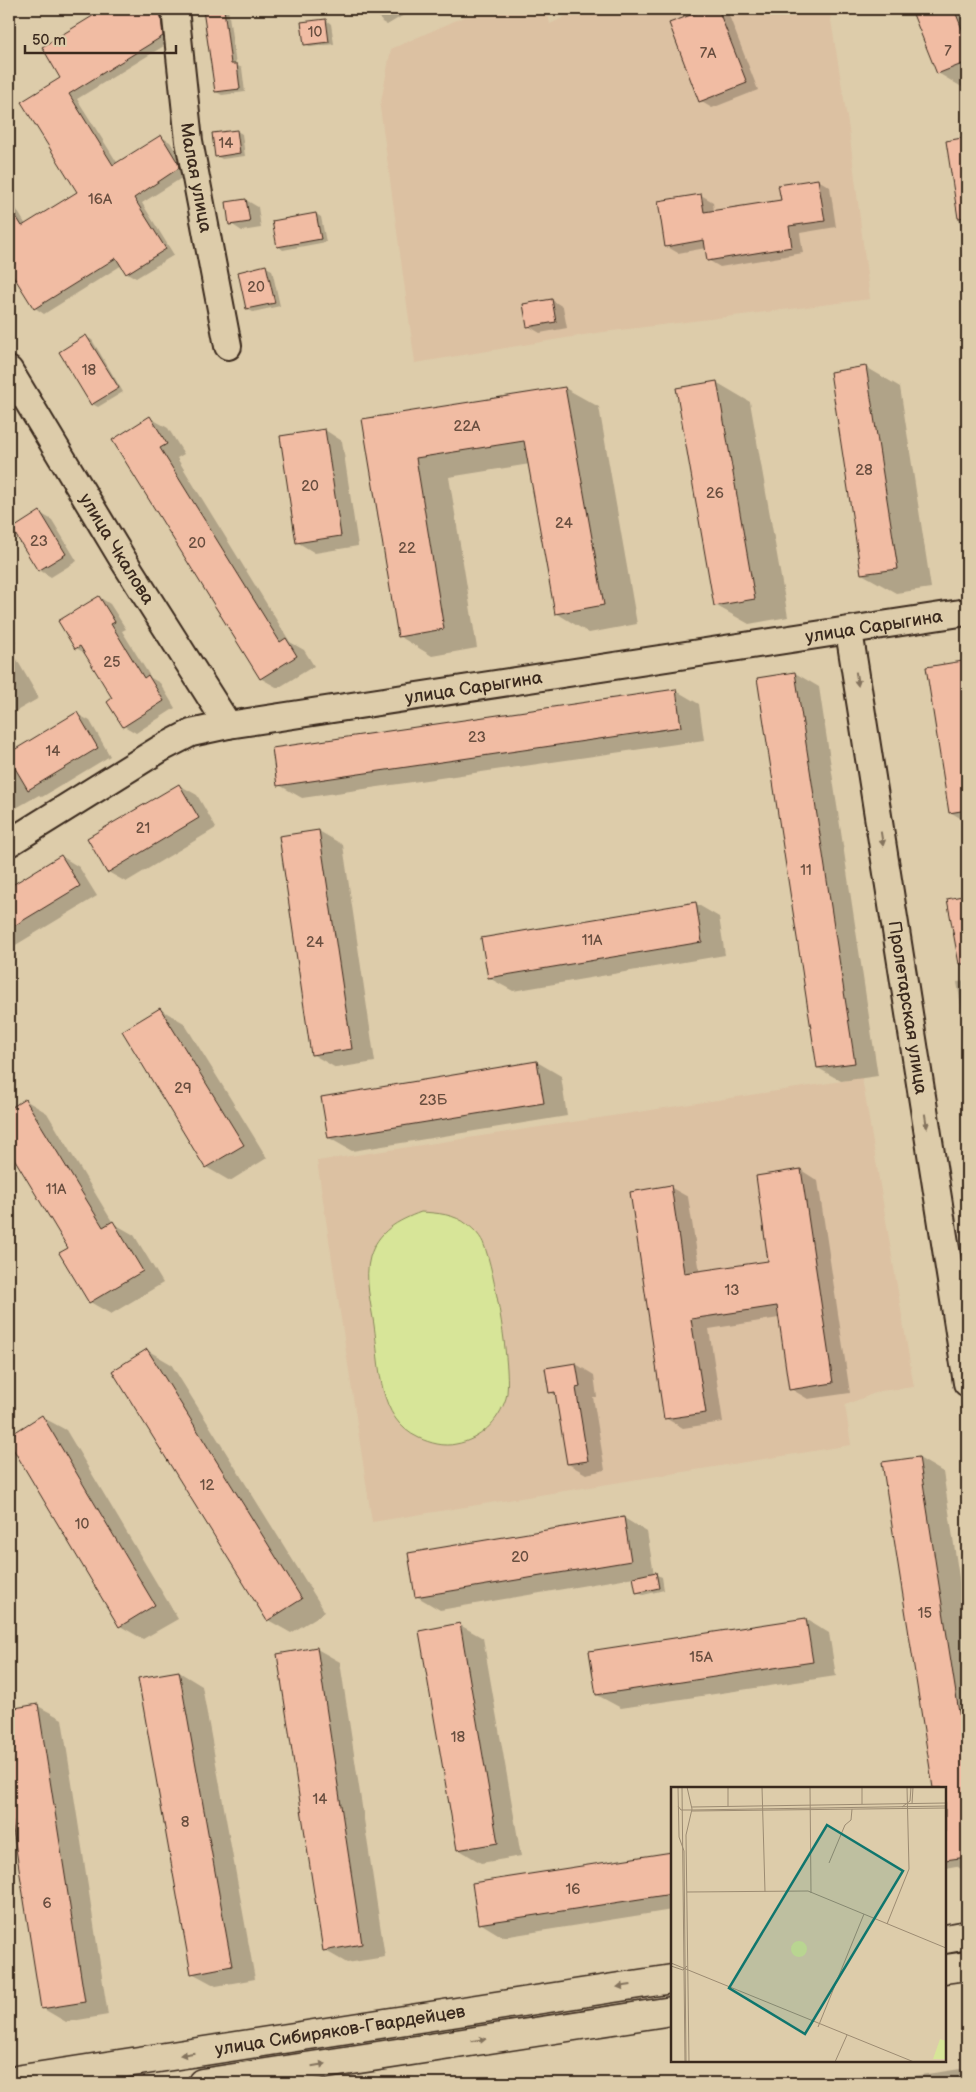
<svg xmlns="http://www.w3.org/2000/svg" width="976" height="2092" viewBox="0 0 976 2092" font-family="'Balsamiq Sans',sans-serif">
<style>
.built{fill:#dcc1a2}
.green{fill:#d7e598;stroke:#89885b}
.shadow{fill:#0003}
.building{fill:#f1bca3;stroke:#3b2a1e}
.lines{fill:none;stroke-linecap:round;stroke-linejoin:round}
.minor-casing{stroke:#3b2a1e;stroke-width:30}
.major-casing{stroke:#3b2a1e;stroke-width:31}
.minor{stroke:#dca;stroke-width:26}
.major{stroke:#dca;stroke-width:28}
.oneway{fill:#84735d}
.labels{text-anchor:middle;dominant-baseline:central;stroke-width:4.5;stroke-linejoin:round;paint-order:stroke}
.number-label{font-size:15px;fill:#684e3f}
.street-label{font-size:18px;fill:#3b2a1e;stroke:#dca}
.inset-road{fill:none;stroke:#9c8b72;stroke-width:1}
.view{fill:#0f766e;fill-opacity:0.15;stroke:#0f766e;stroke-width:2.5}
.inset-edge{fill:none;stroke:#3b2a1e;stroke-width:2.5}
</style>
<rect width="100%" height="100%" fill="#dca"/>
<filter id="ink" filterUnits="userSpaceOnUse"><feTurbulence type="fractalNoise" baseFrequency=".02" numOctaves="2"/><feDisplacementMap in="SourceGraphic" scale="10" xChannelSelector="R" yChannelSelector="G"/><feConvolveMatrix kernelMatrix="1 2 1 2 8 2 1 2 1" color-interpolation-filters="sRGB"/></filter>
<g filter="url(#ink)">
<path class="built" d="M513,9H547L550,24L581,9H826L830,14L849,130L870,299L596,333L415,363L380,107L391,49L466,16Z
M862,1078L914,1387L880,1391L845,1405L851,1445L372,1522L317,1161Z"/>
<path class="green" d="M421,1212C437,1213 455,1214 468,1225C474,1229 482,1238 484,1245C494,1268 513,1376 506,1398C499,1421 480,1440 456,1444C444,1447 430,1443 419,1438C377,1419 380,1365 374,1325C371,1304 364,1278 370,1257C378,1231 397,1221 421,1212Z"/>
<path class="shadow" d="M106,9H167L172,41L77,99L118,164L161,137L170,142L187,169L188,174L142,203L174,255L136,278L127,273L122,265L44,314L35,308L9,266V197L26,225L78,193L62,78L43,47Z
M204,9H228L236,65L242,68L245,92L222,95L216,92Z
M374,9H414L387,25L382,22Z
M711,9H720L728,13L758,90L712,108L700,101L671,24Z
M912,9H967V90L938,73Z
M326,20L331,24L334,44L311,47L306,44Z
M237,131L242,134L245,156L222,159L216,156Z
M967,138V268L947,142Z
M818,180L830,187L836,227L800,233L803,253L720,267L708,260L706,248L678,253L666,246L701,195L713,202L714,212L782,201Z
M246,200L258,207L261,228L242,231L231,224Z
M316,214L321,217L326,242L283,250L278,246Z
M266,267L272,270L280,306L253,312L247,309Z
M552,300L563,307L567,328L540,333L528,326Z
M86,337L92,340L123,392L98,407L92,404Z
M866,367L900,387L931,588L896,593L862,574Z
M716,382L750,402L788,617L749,624L715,605Z
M565,388L599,407L637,624L589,633L556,613L530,464L449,477L477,648L432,656L399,636L363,420Z
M150,418L168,428L184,454L177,458L290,642L304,650L314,666L278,688L260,678L114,440Z
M325,430L342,441L358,546L315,553L297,542Z
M40,513L52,520L77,561L51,577L39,570Z
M99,597L110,604L126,629L122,631L151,678L160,683L175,708L136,733L124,726L114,699L87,654L76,648Z
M9,630L16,642L9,646L39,698L13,713L9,711Z
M963,662L967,665V822L950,812Z
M795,673L819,687L878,1076L841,1081L818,1068Z
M675,690L699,704L704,740L302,798L279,785Z
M77,714L90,721L110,756L42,797L39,795L9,812V755Z
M179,785L197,795L216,828L126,882L108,872Z
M319,831L343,845L375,1062L336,1068L312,1054Z
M61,856L79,867L97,896L9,949V888Z
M967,897V956L958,950L949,900Z
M695,903L719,917L725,955L513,991L489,978Z
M967,981V1040L957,982Z
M160,1009L184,1023L267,1158L230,1181L206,1167L123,1032Z
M537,1062L561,1076L567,1116L352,1151L329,1138Z
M25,1100L47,1113L113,1223L134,1235L163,1283L111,1314L90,1302L70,1249L9,1148V1110Z
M801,1170L818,1181L850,1393L808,1399L791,1389L779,1318L709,1329L723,1422L683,1428L665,1418L670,1187L688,1197L700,1272L770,1262Z
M147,1350L171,1364L325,1612L291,1633L268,1620Z
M576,1364L594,1375L597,1397H593L605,1470L586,1474L568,1464L557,1396L550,1392Z
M42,1417L66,1430L178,1619L143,1639L120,1626L9,1440V1437Z
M919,1458L943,1472L967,1630V1872L956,1866L945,1868V1788H934L884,1464Z
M624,1518L647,1532L654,1574L662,1577L664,1590L643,1595L637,1592L634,1577L440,1610L416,1596Z
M806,1619L829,1633L836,1676L621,1708L597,1695Z
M460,1625L483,1638L521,1856L481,1863L458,1849Z
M317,1649L340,1662L385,1957L347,1963L324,1950Z
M179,1672L202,1686L255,1979L216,1986L192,1973Z
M38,1706L62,1719L108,2015L66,2022L42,2008L9,1796V1710Z
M672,1854V1910L503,1937L480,1923L474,1885Z
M967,2068V2083H867Z"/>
<path class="building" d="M104,9H160L163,36L69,94L113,165L161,135L178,163L179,168L134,198L166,249L126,274L116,258L34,309L9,269V205L22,226L77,192L21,102L60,78L42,47Z
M224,9L231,64H237L240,89L215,92L203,10Z
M707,9H718L747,83L699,102L669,23Z
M911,9H954L967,41V62L937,74Z
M326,19L329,42L304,45L301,22Z
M237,130L240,153L215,157L212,133Z
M967,137V217L958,218L946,141Z
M818,179L825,221L789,226L792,247L707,261L704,240L665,247L658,201L701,194L704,212L781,200L778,185Z
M246,199L250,222L229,225L226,202Z
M316,213L321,239L277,247L272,221Z
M266,265L275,303L246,309L238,272Z
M552,299L556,322L527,327L523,304Z
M86,335L119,388L91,405L59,352Z
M866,366L898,569L861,574L830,372Z
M717,381L755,599L714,606L676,388Z
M565,387L604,605L555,614L524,441L416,458L444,629L398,637L362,419Z
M150,416L167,444L160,448L280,642L286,638L297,656L260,679L112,440Z
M325,429L341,536L296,543L280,436Z
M40,511L66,554L38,571L12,529Z
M99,596L115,622L111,624L144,678L148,675L164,701L123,727L107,702L112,698L80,646L75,649L58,621Z
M963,661L965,674L967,673V810L949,813L926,667Z
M795,672L855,1063L817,1068L757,678Z
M676,689L681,727L277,786L272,748Z
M77,712L98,748L28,790L9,758V753Z
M179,784L199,818L107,873L87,838Z
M319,830L352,1049L311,1055L279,836Z
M61,855L80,886L9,929V887Z
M967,895V964H959L947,899Z
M696,902L702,942L488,978L481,938Z
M160,1008L244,1145L205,1168L122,1031Z
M537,1061L544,1103L328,1138L321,1097Z
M25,1099L103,1227L113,1221L143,1271L89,1303L59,1253L68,1248L9,1150V1109Z
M801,1169L833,1383L789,1390L777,1306L691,1319L706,1413L664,1419L630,1192L671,1185L684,1273L768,1261L756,1176Z
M147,1349L302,1599L267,1621L112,1371Z
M576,1363L580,1387L576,1388L588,1461L567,1464L555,1392L549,1393L545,1368Z
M42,1415L155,1605L119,1627L9,1442V1436Z
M919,1457L967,1764V1857L945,1860V1788H933L882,1462Z
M624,1517L631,1561L415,1597L408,1553Z
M656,1572L659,1588L636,1593L633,1577Z
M806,1618L813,1662L596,1695L589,1651Z
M460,1623L498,1843L457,1850L419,1631Z
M317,1647L362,1944L323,1951L277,1654Z
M179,1671L232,1966L191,1974L138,1678Z
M38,1704L85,2002L41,2009L9,1804V1709Z
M672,1852V1894L478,1924L472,1883Z"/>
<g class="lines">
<defs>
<g id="minor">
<path id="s1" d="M175,9L189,141L228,346"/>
<path id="s2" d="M9,370L122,558L228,725"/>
<path id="s3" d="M849,631L967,1383"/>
<path id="s4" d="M9,843L160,749L191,733L228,725L967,612"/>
</g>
<g id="major">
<path d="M945,1939L967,1935"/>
<path d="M945,1969L967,1966"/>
<path id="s5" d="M9,2081L672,1979"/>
<path d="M202,2083L672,2011"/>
</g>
</defs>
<use href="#minor" class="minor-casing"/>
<use href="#major" class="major-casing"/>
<use href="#minor" class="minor"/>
<use href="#major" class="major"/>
</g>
<defs><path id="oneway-solid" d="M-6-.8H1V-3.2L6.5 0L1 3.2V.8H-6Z" transform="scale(1.25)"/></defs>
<g class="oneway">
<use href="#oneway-solid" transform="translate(857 679) rotate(81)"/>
<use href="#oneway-solid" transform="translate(882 839) rotate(81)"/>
<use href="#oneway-solid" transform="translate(926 1121) rotate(81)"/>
<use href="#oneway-solid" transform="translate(624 1986) rotate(172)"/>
<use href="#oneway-solid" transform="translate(479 2040) rotate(-9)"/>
<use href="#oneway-solid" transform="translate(187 2054) rotate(171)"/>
<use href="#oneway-solid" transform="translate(319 2065) rotate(-9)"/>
</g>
</g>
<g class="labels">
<g class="number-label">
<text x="315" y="32">10</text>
<text x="948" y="51">7</text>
<text x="708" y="53">7А</text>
<text x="226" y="143">14</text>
<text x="100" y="199">16А</text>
<text x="256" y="287">20</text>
<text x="89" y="370">18</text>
<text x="467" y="426">22А</text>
<text x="864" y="470">28</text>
<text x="310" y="486">20</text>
<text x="715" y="493">26</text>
<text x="564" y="523">24</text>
<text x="39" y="541">23</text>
<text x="197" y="543">20</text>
<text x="407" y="548">22</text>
<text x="112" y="662">25</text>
<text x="477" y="737">23</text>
<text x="53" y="751">14</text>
<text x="143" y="828">21</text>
<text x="806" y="870">11</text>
<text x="592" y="940">11А</text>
<text x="315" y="942">24</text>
<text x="183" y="1088">29</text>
<text x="433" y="1100">23Б</text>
<text x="56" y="1189">11А</text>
<text x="732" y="1290">13</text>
<text x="207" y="1485">12</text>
<text x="82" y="1524">10</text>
<text x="520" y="1557">20</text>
<text x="925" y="1613">15</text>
<text x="701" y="1657">15А</text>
<text x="458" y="1737">18</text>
<text x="320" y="1799">14</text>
<text x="185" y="1822">8</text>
<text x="573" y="1889">16</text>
<text x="47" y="1903">6</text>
</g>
<g class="street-label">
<text stroke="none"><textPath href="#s1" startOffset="170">Малая улица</textPath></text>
<text stroke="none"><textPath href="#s2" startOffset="209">улица Чкалова</textPath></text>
<text stroke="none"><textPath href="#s4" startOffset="904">улица Сарыгина</textPath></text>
<text stroke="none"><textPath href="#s4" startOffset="499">улица Сарыгина</textPath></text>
<text stroke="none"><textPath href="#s3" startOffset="381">Пролетарская улица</textPath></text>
<text stroke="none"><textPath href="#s5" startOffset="335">улица Сибиряков-Гвардейцев</textPath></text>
</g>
</g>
<g transform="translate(671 1787)">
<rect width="275" height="275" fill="#dca"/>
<path d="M120 162a8 8 0 1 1 16 0a8 8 0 1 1-16 0ZM269,252L275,254V272H262Z" fill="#d7e598"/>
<path class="inset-road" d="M7,0L8,50L13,64L15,275M11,0L14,275M16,0L21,22L15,48L18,275M57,0V19M91,0L94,105M139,0L140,106M191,0V17M241,17L242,0M7,19L10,23H21L275,19M21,20L275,16M231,20L239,14L240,0M21,24L275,21M158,76L174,38L180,33L181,22M16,105L137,104L275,161M216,137L238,82L236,0M0,176L243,275M0,179L12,183L16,179M147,240L193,127M164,275L176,248"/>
<path class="view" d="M156,38L232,84L134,247L58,201Z"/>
<rect width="275" height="275" class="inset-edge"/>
</g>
<rect width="976" height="2092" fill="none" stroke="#dca" stroke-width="30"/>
<rect x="15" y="15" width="946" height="2062" fill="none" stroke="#3b2a1e" stroke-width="2" filter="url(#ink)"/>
<path d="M25 45v8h151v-8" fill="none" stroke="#3b2a1e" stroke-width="2.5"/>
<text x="32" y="45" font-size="15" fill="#3b2a1e" stroke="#ddccaa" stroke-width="4" paint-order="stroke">50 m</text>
</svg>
